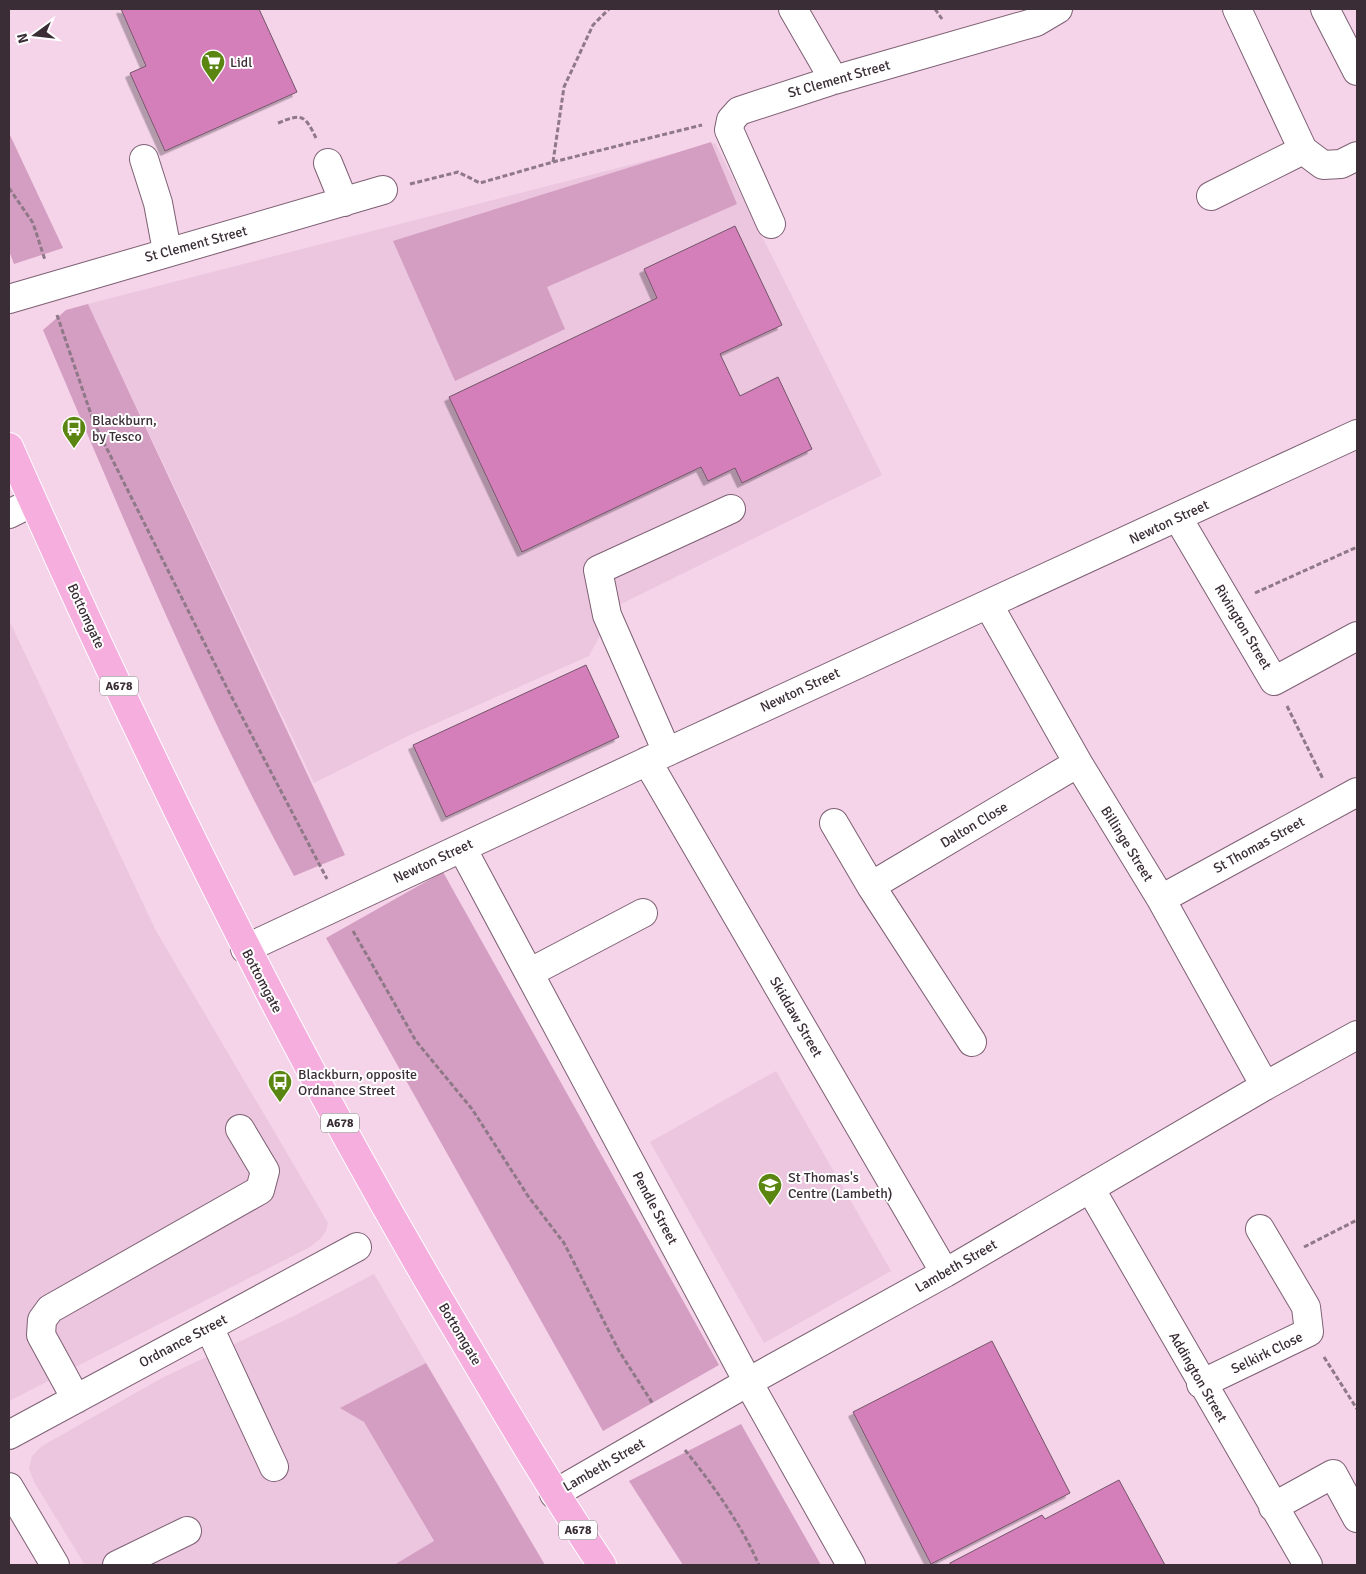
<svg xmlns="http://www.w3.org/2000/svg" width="1366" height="1574" viewBox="0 0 1366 1574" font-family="Signika,sans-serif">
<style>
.built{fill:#ecc5df}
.green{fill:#d49ec2}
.building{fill:#d47eba;stroke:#735669;filter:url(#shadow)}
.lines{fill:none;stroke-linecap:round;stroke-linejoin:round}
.minor-casing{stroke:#7d6073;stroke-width:30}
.highway-casing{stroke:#fff;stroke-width:30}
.path{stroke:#8f7887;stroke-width:3;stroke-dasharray:5 2.5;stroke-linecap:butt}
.minor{stroke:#fff;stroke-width:28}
.highway{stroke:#f6aedf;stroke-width:28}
.labels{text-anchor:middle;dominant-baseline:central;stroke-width:4;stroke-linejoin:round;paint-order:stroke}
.shield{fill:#fff;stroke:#756c72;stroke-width:1}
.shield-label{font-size:12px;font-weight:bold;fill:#3a2d36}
.poi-label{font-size:14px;fill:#3a2d36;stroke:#fff;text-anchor:start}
.street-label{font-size:14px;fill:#3a2d36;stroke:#fff}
</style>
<defs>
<filter id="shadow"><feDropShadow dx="-4.5" dy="4.5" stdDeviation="0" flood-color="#0004"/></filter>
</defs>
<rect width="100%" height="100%" fill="#f5d3e9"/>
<path class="built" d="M715,143L882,475L615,607L589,656L412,734L314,783L88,304Z
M9,620L156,931L328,1223L326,1231L320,1239L308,1248L9,1401Z
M776,1071L891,1271L764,1343L650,1142Z
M374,1274L426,1363L341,1408L364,1422L434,1542L394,1565H85L34,1482L29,1468L32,1456L42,1446L162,1378L296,1315Z"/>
<path class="green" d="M9,133L63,248L14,264L9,251Z
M711,142L737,204L547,287L565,329L455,381L393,241Z
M88,304L345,855L294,876C198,700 122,515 43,330L66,310Z
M443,872L719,1365L603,1431L326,938Z
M426,1363L545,1565H394L434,1541L364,1422L340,1408Z
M741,1424L821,1565H683L629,1481Z"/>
<path class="building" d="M121,9H259L297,92L165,151L130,73L146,66Z
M735,226L782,325L720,354L740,396L778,377L812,449L742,483L735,468L708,481L701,467L522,552L449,397L657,298L644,269Z
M586,665L619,737L446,817L413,745Z
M992,1341L1070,1493L931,1564L853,1412Z
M1119,1480L1165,1565H950V1563L1042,1515L1045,1519Z"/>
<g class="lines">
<defs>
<path id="minor" d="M793,9L834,80
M1237,9L1303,150L1323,165L1341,164L1357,156
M1325,9L1357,71
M144,159L158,203L167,251
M328,163L344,202
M1211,196L1303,150
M771,224L729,130L731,120L739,111L834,80L1036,22L1058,9
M9,299L383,190
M9,514L33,502
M1178,518L1274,681L1357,636
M988,604L1078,763L1161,899L1265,1086
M667,752L607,615L598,570L731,509
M647,761L945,1273
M834,823L871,886L972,1042
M462,848L748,1382L851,1565
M871,886L1078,763
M1161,899L1357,792
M245,949L667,752L1357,434
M529,973L643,913
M1090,1188L1308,1565
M209,1327L274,1467
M1201,1384L1309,1332L1306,1307L1260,1229
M76,1399L41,1335L42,1320L50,1309L260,1190L265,1171L240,1129
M9,1435L357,1247
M9,1487L55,1565
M554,1494L748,1382L945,1273L1265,1086L1357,1035
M1273,1507L1333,1474L1357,1518
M117,1565L187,1531"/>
<path id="highway" d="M9,447C141,746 285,1040 452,1321C501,1404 549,1486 602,1565"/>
</defs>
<use href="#minor" class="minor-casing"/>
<use href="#highway" class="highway-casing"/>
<path class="path" d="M935,9L942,19
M278,123C302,113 305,115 316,138
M553,162L564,87L593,25L609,9
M410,184L458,172L480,183L553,162L702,125
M9,188L33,223L45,260
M57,315L94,423L228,690L327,879
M1255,593L1357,547
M1287,706L1323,779
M353,931L416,1041L472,1109L528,1196L564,1243L619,1351L653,1404
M1304,1247L1357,1220
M1324,1357L1357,1409
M685,1450C713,1485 741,1524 759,1565"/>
<use href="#minor" class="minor"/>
<use href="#highway" class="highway"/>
</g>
<defs>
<symbol id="supermarket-pin" viewBox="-11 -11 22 30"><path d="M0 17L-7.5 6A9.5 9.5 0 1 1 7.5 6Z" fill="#5a8510" stroke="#fff"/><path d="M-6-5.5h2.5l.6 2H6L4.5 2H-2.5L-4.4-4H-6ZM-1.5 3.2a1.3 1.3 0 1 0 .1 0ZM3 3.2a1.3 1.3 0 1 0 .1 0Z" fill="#fff"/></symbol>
<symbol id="bus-pin" viewBox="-11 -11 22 30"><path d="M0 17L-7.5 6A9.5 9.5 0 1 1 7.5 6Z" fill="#5a8510" stroke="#fff"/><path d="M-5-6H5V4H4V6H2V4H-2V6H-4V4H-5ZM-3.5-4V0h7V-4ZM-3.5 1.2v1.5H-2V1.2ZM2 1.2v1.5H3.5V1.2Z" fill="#fff"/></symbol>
<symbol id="school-pin" viewBox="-11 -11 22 30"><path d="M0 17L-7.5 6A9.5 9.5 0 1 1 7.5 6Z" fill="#5a8510" stroke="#fff"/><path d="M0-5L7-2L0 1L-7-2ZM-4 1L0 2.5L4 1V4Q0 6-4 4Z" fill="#fff"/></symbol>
</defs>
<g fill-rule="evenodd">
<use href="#supermarket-pin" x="199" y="48" width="28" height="38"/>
<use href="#bus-pin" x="60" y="414" width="28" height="38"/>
<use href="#bus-pin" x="266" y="1068" width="28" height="38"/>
<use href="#school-pin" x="756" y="1171" width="28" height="38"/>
</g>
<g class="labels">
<g class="shield">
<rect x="100" y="676.5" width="38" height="19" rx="4"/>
<rect x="321" y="1113.5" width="38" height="19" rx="4"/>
<rect x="559" y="1520.5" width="38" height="19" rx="4"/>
</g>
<g class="shield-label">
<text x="119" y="686">A678</text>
<text x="340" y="1123">A678</text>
<text x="578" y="1530">A678</text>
</g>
<g class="poi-label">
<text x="230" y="62">Lidl</text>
<text x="92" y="420">Blackburn,<tspan x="92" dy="16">by Tesco</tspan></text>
<text x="298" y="1074">Blackburn, opposite<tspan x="298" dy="16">Ordnance Street</tspan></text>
<text x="788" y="1177">St Thomas's<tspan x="788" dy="16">Centre (Lambeth)</tspan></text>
</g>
<g class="street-label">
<text transform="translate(839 79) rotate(-16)">St Clement Street</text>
<text transform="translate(196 244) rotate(-15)">St Clement Street</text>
<text transform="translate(1169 522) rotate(-25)">Newton Street</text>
<text transform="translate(86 616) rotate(65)">Bottomgate</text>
<text transform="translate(1243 627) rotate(59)">Rivington Street</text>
<text transform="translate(800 690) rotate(-25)">Newton Street</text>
<text transform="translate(974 825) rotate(-31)">Dalton Close</text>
<text transform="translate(1127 844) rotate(58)">Billinge Street</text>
<text transform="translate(1259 845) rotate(-29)">St Thomas Street</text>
<text transform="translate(433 861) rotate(-25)">Newton Street</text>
<text transform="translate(262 981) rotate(62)">Bottomgate</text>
<text transform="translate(796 1017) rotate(60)">Skiddaw Street</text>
<text transform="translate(655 1208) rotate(62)">Pendle Street</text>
<text transform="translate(956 1266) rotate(-30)">Lambeth Street</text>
<text transform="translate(460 1334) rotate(59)">Bottomgate</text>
<text transform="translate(183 1341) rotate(-28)">Ordnance Street</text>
<text transform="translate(1267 1353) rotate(-26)">Selkirk Close</text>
<text transform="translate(1198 1377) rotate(60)">Addington Street</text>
<text transform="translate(604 1465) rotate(-30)">Lambeth Street</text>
</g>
</g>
<rect width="1366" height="1574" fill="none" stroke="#3a2d36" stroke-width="20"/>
<g transform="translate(35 35) rotate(255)" stroke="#ffffff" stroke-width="4" paint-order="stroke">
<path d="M0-4L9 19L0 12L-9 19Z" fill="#3a2d36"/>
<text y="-8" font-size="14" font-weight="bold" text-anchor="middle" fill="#3a2d36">N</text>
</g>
</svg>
